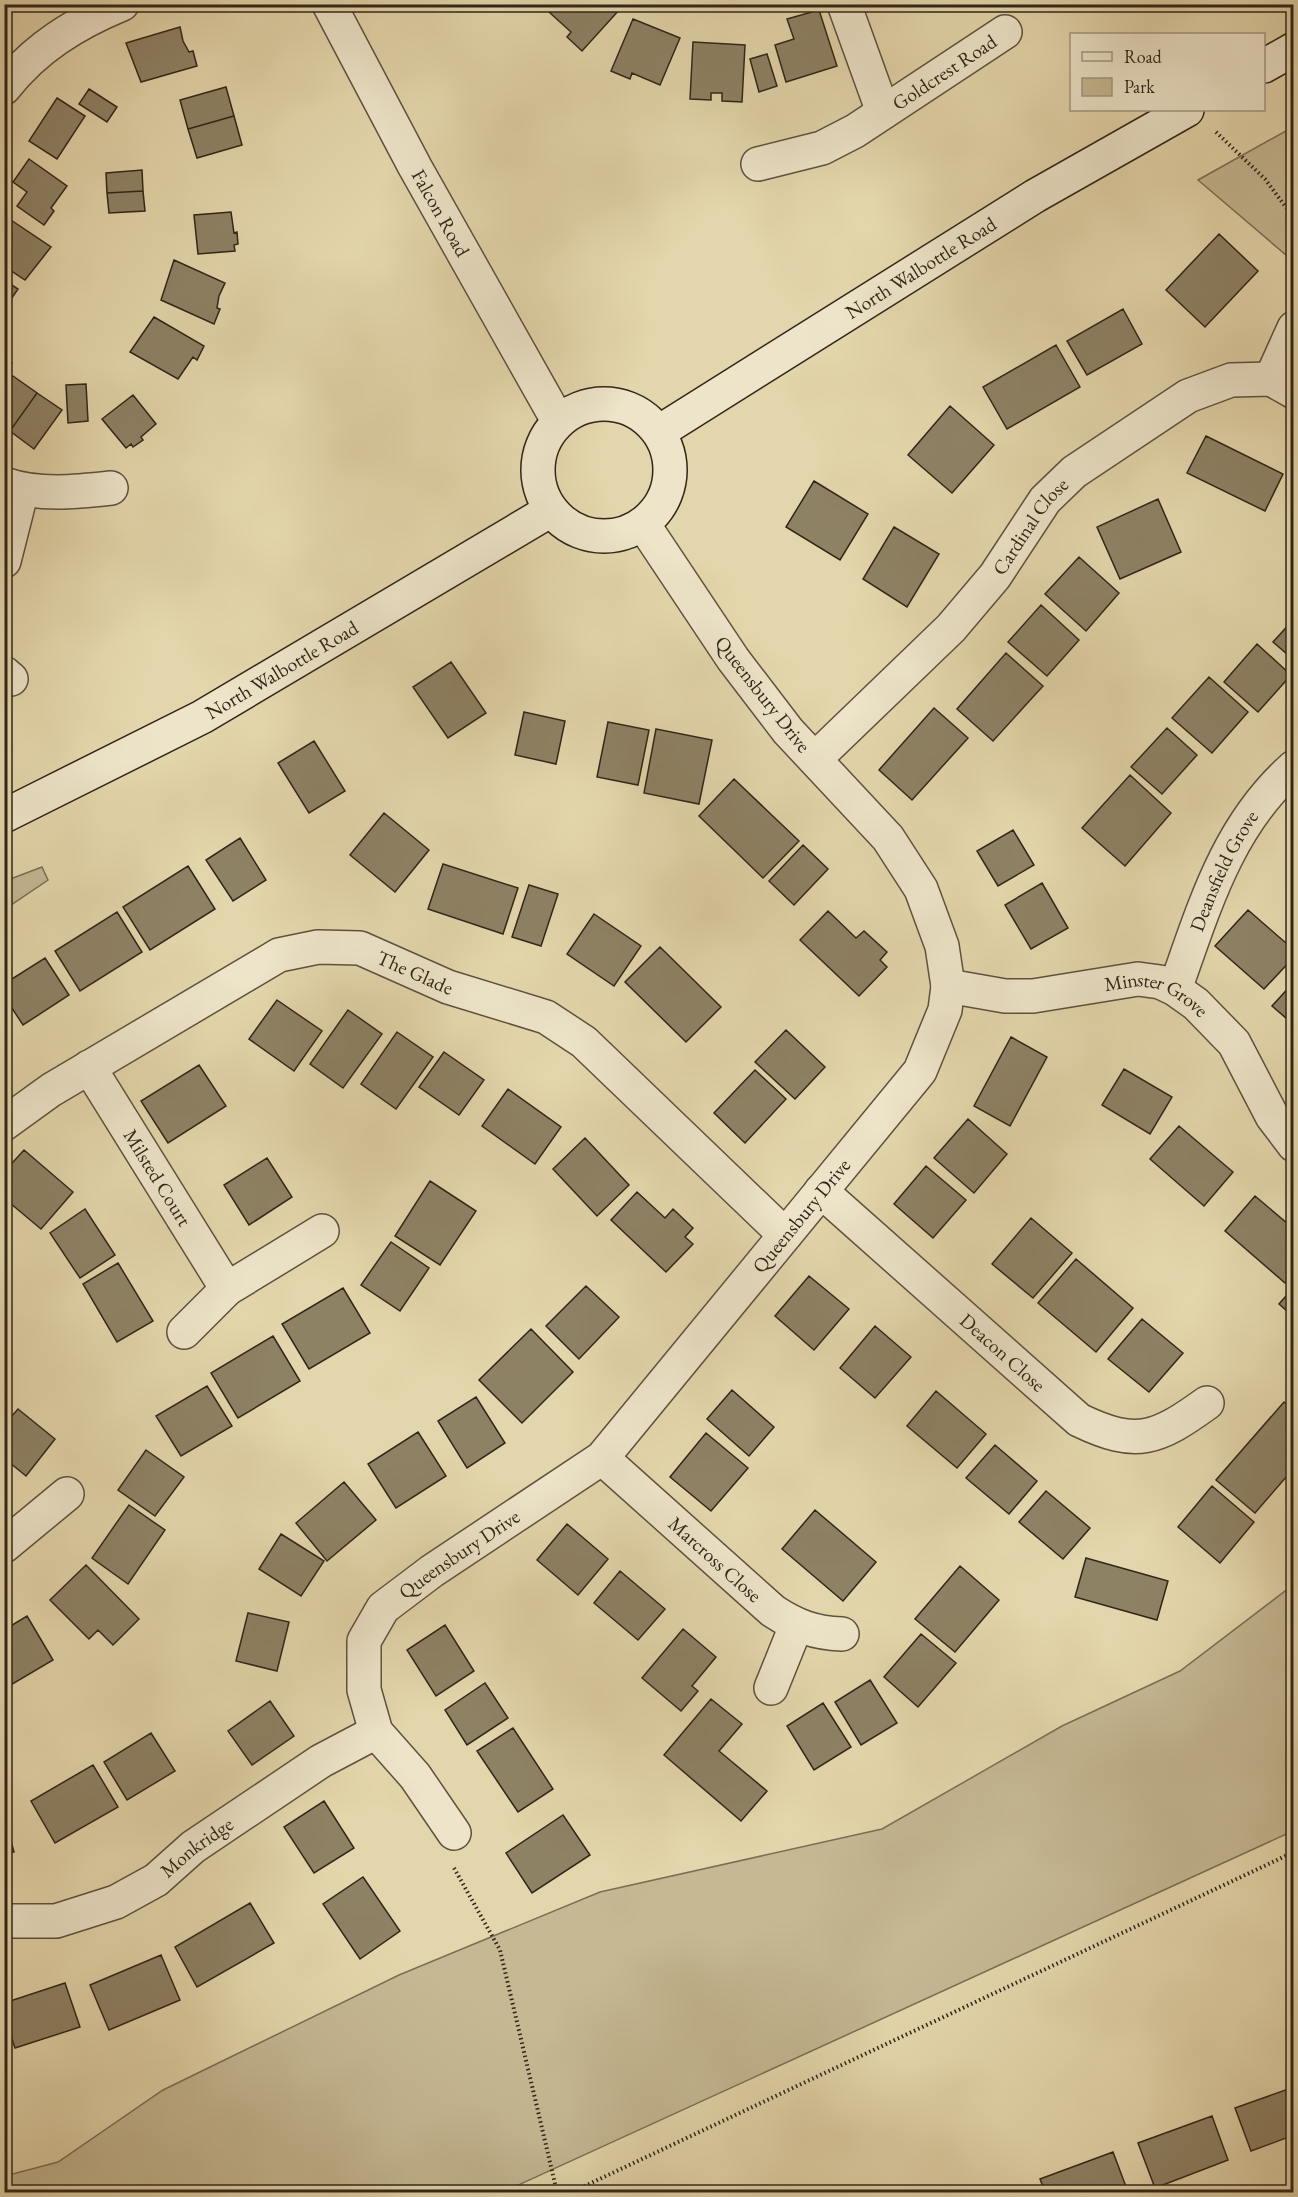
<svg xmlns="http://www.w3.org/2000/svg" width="1298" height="2197" viewBox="0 0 1298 2197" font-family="'EB Garamond',serif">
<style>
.green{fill:#c5b893;stroke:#7a6f56;stroke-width:1.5}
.building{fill:#8e8265;stroke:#302619;stroke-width:1.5}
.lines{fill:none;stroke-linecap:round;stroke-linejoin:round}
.street-casing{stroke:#5d523e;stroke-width:36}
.secondary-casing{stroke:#302619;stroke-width:36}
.path{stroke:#302619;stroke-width:4;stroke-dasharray:1.5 3;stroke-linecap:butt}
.street{stroke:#ede4c9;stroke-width:33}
.secondary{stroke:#ede4c9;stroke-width:33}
.labels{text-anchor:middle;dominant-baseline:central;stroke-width:4.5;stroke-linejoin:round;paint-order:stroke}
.street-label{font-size:20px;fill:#302619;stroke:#ede4c9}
</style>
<rect width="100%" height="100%" fill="#e4d6ac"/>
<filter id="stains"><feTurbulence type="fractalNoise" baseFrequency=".00333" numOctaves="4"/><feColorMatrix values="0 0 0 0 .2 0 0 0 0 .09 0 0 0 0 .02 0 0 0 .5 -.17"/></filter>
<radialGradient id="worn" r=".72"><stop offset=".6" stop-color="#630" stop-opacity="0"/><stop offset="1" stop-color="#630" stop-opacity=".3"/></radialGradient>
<path class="green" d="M1293,127V261L1198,180Z
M42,867L48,880L5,909V881Z
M1293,1585V1831L503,2192H5V2176L58,2162L163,2090L399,1975L600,1892L882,1829L1062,1726L1180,1671Z"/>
<path class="building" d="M556,4H615L620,9L582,51L567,37L571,32L549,12Z
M819,10L837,66L786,82L775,45L794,39L787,19Z
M633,19L680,38L660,85L632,73L630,79L611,71Z
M180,27L183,41L189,52L193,51L197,66L141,82L126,43Z
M693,42L745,45L742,102L722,101V93H711V100L690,99Z
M767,54L777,86L759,92L750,59Z
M226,87L234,116L188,129L180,100Z
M89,89L117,107L107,122L79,104Z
M57,98L85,116L57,159L29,141Z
M234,116L242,145L197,158L188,129Z
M29,159L67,186L51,208L54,211L44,225L17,206L27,192L13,182Z
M142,170L143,191L107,193L106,173Z
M143,191L145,211L109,213L107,193Z
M231,212L234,233L237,232L238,244L234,245L235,251L198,254L194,215Z
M5,216L51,247L25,280L4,266Z
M1219,234L1258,271L1205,327L1166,290Z
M174,260L225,283L219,296L217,308L220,309L214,324L161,300Z
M4,280L18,289L5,308L8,310L4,315Z
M1123,309L1142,344L1087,375L1067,341Z
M154,317L204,346L197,360L193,357L178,379L130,352Z
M1056,345L1080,387L1007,429L983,387Z
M4,357L12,363L4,373Z
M13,376L37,393L10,431L4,427V387Z
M86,384L88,421L68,423L66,385Z
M37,393L62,410L34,449L10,431Z
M133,395L156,424L141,437L143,440L133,447L131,444L126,448L102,419Z
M950,406L994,445L952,493L908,455Z
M1206,436L1283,474L1265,511L1187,473Z
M814,481L868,514L840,560L786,527Z
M1158,499L1181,552L1120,579L1097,527Z
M894,527L939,554L907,607L863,579Z
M1079,557L1119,593L1086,631L1045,594Z
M1041,605L1079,640L1047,676L1008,642Z
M1294,619V660L1273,642Z
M1257,644L1291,675L1258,712L1224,682Z
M1006,653L1043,686L993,741L957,709Z
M451,662L486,713L448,738L413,687Z
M1209,677L1248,712L1212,753L1172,718Z
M934,708L968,738L912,800L879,770Z
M524,712L565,721L556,764L515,755Z
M608,722L649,730L638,785L597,777Z
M1167,728L1197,755L1162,794L1131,767Z
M656,729L712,740L699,804L644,793Z
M314,741L345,791L309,813L278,763Z
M1130,775L1171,813L1125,866L1082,828Z
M734,779L799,841L763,878L699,816Z
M384,813L429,850L395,892L350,855Z
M1013,830L1034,865L998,886L977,851Z
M240,838L266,880L233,901L206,860Z
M803,845L828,869L794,905L769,881Z
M443,864L518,888L503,934L428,909Z
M188,866L215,909L150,950L123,907Z
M1042,883L1068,928L1031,949L1005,905Z
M529,885L558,894L541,946L512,937Z
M1248,910L1294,950V957L1264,989L1215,946Z
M828,911L856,938L864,931L887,952L880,960L887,967L859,996L800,940Z
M117,912L142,952L80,991L55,951Z
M594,914L641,946L614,986L567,954Z
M660,947L721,1007L686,1042L625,982Z
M45,958L69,995L23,1025L4,996V984Z
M1294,982V1025L1272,1006Z
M277,1000L322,1031L294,1071L249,1039Z
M348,1010L382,1034L343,1088L310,1064Z
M786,1030L825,1067L795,1099L755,1062Z
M397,1032L433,1057L396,1109L361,1084Z
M1011,1037L1047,1057L1010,1126L974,1106Z
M444,1052L484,1080L459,1115L419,1087Z
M199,1065L226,1106L168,1143L141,1101Z
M1124,1069L1172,1097L1150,1134L1102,1105Z
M755,1070L786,1099L745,1143L714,1113Z
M508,1089L561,1127L535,1164L482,1126Z
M968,1119L1007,1154L974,1193L934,1158Z
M1179,1126L1233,1172L1204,1206L1150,1159Z
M585,1138L629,1185L597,1216L553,1169Z
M24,1150L73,1192L41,1229L4,1198V1172Z
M267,1158L292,1197L249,1225L224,1185Z
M926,1166L966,1200L933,1238L894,1204Z
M430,1181L476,1211L440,1265L395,1236Z
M637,1192L665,1218L673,1209L693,1228L685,1237L693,1244L666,1272L611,1220Z
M1255,1196L1294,1229V1273L1285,1283L1225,1231Z
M85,1209L115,1255L80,1278L50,1233Z
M1031,1218L1072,1253L1033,1298L992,1264Z
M391,1242L429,1268L400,1311L361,1285Z
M1076,1259L1133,1308L1096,1352L1038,1303Z
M118,1263L153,1321L117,1342L83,1284Z
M809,1276L849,1309L814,1350L775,1316Z
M586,1286L619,1317L579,1359L546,1326Z
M1294,1287V1317L1279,1304Z
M343,1288L370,1333L309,1369L282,1324Z
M1142,1319L1183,1353L1149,1392L1108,1359Z
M875,1326L911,1357L875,1398L840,1368Z
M531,1329L573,1372L522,1423L479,1380Z
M273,1336L300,1381L238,1418L211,1373Z
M207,1386L232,1426L181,1456L156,1416Z
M732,1390L774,1427L749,1456L707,1419Z
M936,1391L986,1434L957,1468L907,1426Z
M476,1397L505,1443L467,1468L438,1421Z
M1284,1402L1294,1410V1468L1255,1513L1216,1480Z
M18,1409L55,1439L26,1476L4,1458V1425Z
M418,1432L446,1476L396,1508L368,1464Z
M706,1433L748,1468L711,1511L670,1477Z
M995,1445L1037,1481L1009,1514L966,1478Z
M146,1450L184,1477L155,1516L118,1490Z
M344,1482L376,1520L327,1561L296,1523Z
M1212,1486L1254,1522L1220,1563L1178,1527Z
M1046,1491L1090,1528L1063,1559L1019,1522Z
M129,1505L165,1530L128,1584L92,1558Z
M815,1510L876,1562L843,1601L782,1549Z
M567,1524L608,1559L578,1595L537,1560Z
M281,1534L324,1561L301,1596L259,1569Z
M1086,1558L1168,1581L1157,1620L1075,1597Z
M86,1565L139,1619L113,1645L98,1630L89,1639L50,1600Z
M960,1566L999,1600L955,1652L915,1619Z
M620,1571L665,1609L638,1640L594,1603Z
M248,1613L289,1622L277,1671L236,1661Z
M27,1616L53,1660L4,1689V1630Z
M445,1625L474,1671L436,1696L407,1650Z
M683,1629L716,1657L692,1686L698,1691L681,1711L642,1678Z
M921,1634L956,1663L918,1707L884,1677Z
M870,1680L897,1723L861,1745L835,1702Z
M485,1683L508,1718L467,1745L445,1710Z
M711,1699L742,1724L719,1751L767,1791L741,1821L664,1755Z
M270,1701L294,1736L252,1765L228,1731Z
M823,1703L851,1747L814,1770L787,1726Z
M513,1728L553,1789L518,1812L477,1751Z
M151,1733L175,1771L127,1800L104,1762Z
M93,1765L118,1807L55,1843L31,1801Z
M324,1801L354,1848L314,1873L284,1827Z
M563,1815L590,1855L532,1893L506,1853Z
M4,1816L14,1852L4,1854Z
M363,1877L400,1931L360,1959L323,1904Z
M250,1903L274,1943L197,1987L175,1947Z
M161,1955L180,2000L109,2030L90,1985Z
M65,1983L80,2027L15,2048L4,2016V2003Z
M1294,2087V2135L1251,2151L1235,2108Z
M1212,2116L1228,2160L1155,2188L1138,2143Z
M1113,2152L1128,2192H1045L1040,2179Z"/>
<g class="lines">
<defs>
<g id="street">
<path id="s1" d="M329,4L415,167L557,419"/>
<path d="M844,4L883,112"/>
<path d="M4,88C35,48 76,23 122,4"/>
<path id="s2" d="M758,164L822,148L855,131L1005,32"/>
<path d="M1271,379L1294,328"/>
<path d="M4,484C38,496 76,492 111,488"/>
<path d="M4,561L22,490"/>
<path d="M4,673L11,679"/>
<path id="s3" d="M815,759L951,628L995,576L1045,500L1074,472L1188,396L1231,380L1271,379L1294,392"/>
<path id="s4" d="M948,986L1005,996H1033L1138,979L1160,982L1175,989L1196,1004L1234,1043L1272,1116L1294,1145"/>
<path id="s5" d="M1175,989C1204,908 1227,826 1294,767"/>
<path id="s6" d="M89,1067L227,1289"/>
<path id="s7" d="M4,1124L51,1090L279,955L318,947L360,948L448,987L546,1017L584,1042L785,1235"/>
<path id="s8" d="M821,1191L1079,1420C1137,1448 1157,1439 1207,1403"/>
<path d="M184,1332L227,1289L322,1231"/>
<path id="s9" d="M602,1458L773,1611C796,1626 814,1633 842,1634"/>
<path d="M4,1546L67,1494"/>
<path d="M771,1688L796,1626"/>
<path id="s10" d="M454,1833L415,1776L376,1732L364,1690V1641L383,1608L432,1571L602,1458L920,1071L945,1010L948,986L942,946L921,889L888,838L788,731L733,659L643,524"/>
<path id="s11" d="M4,1921H56L116,1902L156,1880L193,1847L321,1761L376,1732"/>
</g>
<g id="secondary">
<path d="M1264,66L1294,49"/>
<circle cx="604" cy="470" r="66"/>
<path id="s12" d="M659,432L1035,196L1187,110"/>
<path id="s13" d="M4,816L202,717L551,510"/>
</g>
</defs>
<use href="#street" class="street-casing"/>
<use href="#secondary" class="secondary-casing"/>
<path class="path" d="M1216,132L1265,179L1294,218
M454,1868L500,1950L557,2192
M572,2192L1294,1852"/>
<use href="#street" class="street"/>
<use href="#secondary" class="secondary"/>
</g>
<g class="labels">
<g class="street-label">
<text stroke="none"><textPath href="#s2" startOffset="210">Goldcrest Road</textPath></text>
<text stroke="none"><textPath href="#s1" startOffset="237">Falcon Road</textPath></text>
<text stroke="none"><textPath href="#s12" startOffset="309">North Walbottle Road</textPath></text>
<text stroke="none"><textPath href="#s3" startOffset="318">Cardinal Close</textPath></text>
<text stroke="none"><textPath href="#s13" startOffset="314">North Walbottle Road</textPath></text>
<text transform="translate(763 694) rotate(52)">Queensbury Drive</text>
<text stroke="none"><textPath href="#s5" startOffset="128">Deansfield Grove</textPath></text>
<text stroke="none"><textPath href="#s7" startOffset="465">The Glade</textPath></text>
<text stroke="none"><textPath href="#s4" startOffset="214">Minster Grove</textPath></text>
<text stroke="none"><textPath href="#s6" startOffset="130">Milsted Court</textPath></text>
<text stroke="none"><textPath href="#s10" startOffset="838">Queensbury Drive</textPath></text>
<text stroke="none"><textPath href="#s8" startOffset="243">Deacon Close</textPath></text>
<text stroke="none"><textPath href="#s10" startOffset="352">Queensbury Drive</textPath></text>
<text stroke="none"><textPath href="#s9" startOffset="152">Marcross Close</textPath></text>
<text stroke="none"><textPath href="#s11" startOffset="213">Monkridge</textPath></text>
</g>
</g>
<rect width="1298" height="2197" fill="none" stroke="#e4d6ac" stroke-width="24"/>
<rect x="6" y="6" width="1286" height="2185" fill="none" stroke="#302619" stroke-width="3"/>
<rect x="12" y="12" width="1274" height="2173" fill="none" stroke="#302619" stroke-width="1.5"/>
<rect x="1070" y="33" width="195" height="78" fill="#ede4c9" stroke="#a19883" stroke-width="1.5"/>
<rect x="1082" y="52" width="30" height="9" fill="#ede4c9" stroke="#a19883" stroke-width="1.5"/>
<text x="1124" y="63" font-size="18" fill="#302619">Road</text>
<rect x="1082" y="78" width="30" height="18" fill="#c5b893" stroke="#a19883" stroke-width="1.5"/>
<text x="1124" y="93" font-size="18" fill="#302619">Park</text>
<rect width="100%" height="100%" filter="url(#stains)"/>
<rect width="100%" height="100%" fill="url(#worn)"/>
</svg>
